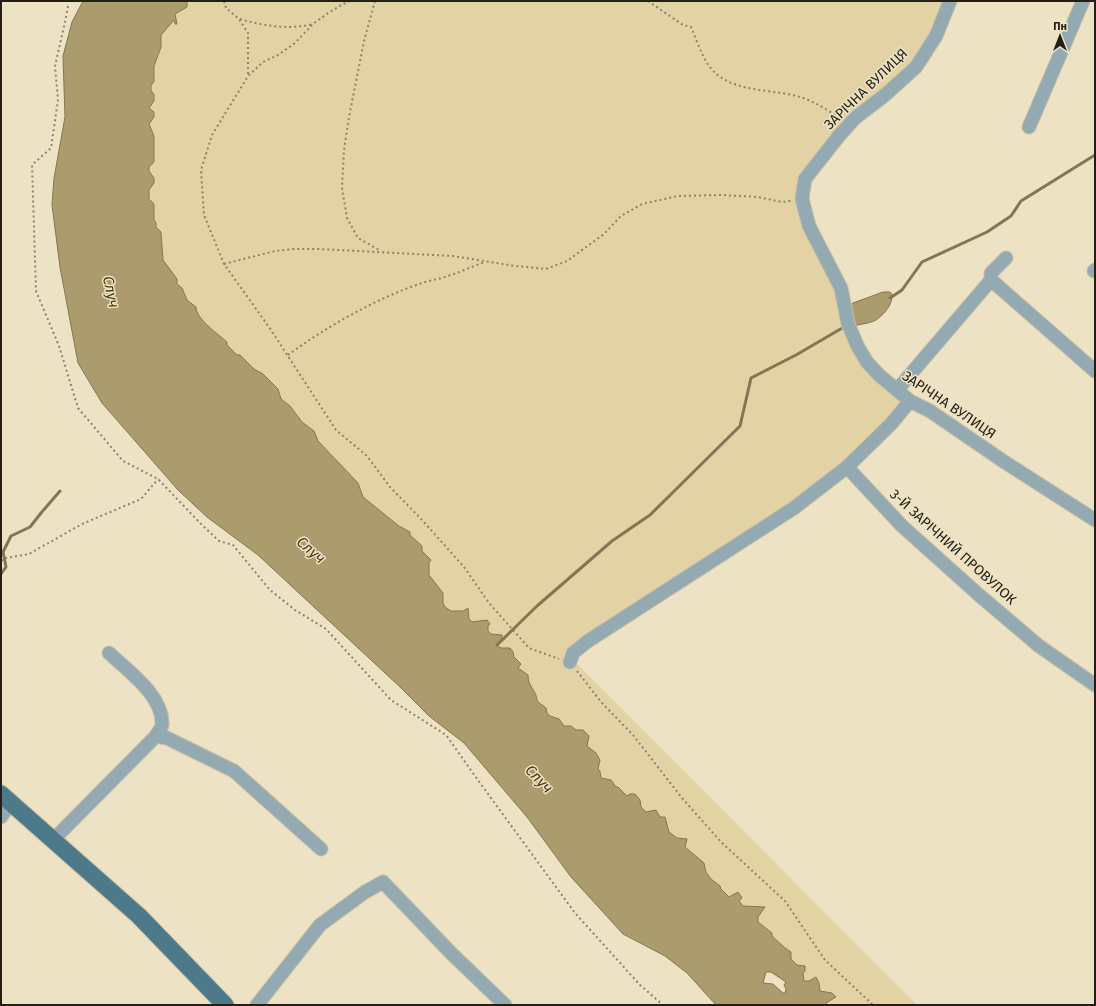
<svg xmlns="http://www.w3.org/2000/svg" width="1096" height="1006" viewBox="0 0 1096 1006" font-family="'Fira Sans',sans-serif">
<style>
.green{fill:#e3d2a4}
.water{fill:#ac9b6d;stroke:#837652;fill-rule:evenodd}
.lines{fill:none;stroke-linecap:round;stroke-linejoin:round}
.stream{stroke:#837652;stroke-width:3}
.minor-casing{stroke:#c9bfa4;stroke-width:15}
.major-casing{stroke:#c9bfa4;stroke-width:19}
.path{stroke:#8a836e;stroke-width:2;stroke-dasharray:2 3;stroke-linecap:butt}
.minor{stroke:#93aab3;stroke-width:13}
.major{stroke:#4d7a8a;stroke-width:17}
.labels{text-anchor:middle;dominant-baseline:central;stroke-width:3;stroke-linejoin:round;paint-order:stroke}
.street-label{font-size:14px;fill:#231f14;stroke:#ede2c4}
.water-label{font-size:15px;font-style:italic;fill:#473a14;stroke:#ede2c4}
</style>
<rect width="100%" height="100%" fill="#ede2c4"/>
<path class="green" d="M187,1L210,2L209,1H950L916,67L816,163L802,199L841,288L858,347L910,401L847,467L566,653L917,1005H828L826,1004L835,997L832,993L820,991L819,983L804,981L803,973L805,966L797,965L791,959V952L785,948L772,936V933L758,921V917L765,908L743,906L739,900L729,897L720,889V886L711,879L706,872L704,863L669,832L665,817H661L646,813L618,787L600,778V771L598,769L596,753L586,746L576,730L564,726L559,719L550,716L546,713V708L537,701V696L518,668L510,648H501L488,631V626L472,623L463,611H451L445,607L443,603V593L429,575V563L431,560L422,551V546L410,535V532L400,526L363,497L358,483L318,441L314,431L302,422L290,406L281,399L278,389L263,374L254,369L240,355H237L227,345V342C218,334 196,319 196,307L187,300L182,288L177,284V279L163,260L161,232L156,227V223L154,220V204L149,199V190L154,183L149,171V167L154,162V136L149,124L151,84L154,82V66L161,47V35L174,20L175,14L187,7Z"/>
<path class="water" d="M83,1H187V7L175,14L177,24H175L174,20L161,35V47L154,66V82L151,85V91L154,94V101L149,108L154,112V117L149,124L154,136V162L149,167V171L154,178V183L149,190V199L154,204V220L156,223V227L161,232L163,260L177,279V284L182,288L187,300L196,307C196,319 218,334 227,342V345L237,355H240L254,369L263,374L278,389L281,399L290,406L302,422L314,431L318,441L358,483L363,497L399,526L410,532V535L422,546V551L431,560L429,563V575L443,593V603L445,607L451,611H463L468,608L469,619L472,622L487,620L490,624L488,626V631L491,634L502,635V640L497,645L501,648H510L513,652L514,657L521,664L518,668L528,675C528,688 537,690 537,701L546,708L547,713L550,716L559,719L564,726H571L576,730H583L589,736L587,746L596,753L600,760L598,769L600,771L601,778L611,780L616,787H618L627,796L630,794H635L640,800L641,807L646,812L656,810L660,817H665L669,832L677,838L687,839L685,847L704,863L706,872L711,879L720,886L721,889L729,897L738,892L742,898L739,901L743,906L765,907L758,917V922L772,933V936L785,948L791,952V959L797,965L805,966V971L803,973L804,981H809L816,977L819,983L820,991L832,993L836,997L826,1003L828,1005H716L687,973L665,956L623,934L571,877L527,817L464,743L429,716L399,686L258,555L207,517L178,490L102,403L78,363L60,267L52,205L54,178L65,117L63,56L72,22ZM766,972H771L786,982L784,985L786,989L785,993H783L773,984L763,983Z
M883,292H890L892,294C893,305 884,314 876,320C871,323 861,324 854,326L848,308L853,303Z"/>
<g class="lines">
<path class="stream" d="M890,298L902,290L922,262L987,232L1011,216L1021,201L1095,155
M1,574L6,567L3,552L11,536L30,527L41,513L60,491
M497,645L537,606L612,541L650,515L740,426L751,378L796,355L844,327"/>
<defs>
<path id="minor" d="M950,1L936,36L916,67L885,95L855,118L838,137L805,179L802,199L809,226L841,288L848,324L858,347L867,362L879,375L910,401L930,411L1003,461L1095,520
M1029,127L1083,1
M1006,258L991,273V280L1095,371
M1094,271L1095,270
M897,390L991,280
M847,467L902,526L979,595L1039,646L1095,685
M109,653C128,671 164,696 162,725C162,728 158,732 156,736
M570,662L573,653L588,641L794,508L847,467L891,424L910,401
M1,817L11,802
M53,840L156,736L167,738L234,771L321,849
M257,1005L320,925L365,892L383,882L451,953L505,1005"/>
<path id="major" d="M1,794L139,916L225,1005"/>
</defs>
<use href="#minor" class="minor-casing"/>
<use href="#major" class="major-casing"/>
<path class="path" d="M224,1L226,8L239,19L248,33V76
M350,1L343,4L328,13L313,24L295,43L278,55L263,62L248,76L212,135L201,170L204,215L224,264L269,327L336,430L367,456L390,487L423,521L464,567L489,603L529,648L559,659
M375,1L364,41L349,117L344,150L342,188L347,218L358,238L381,251
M648,1L683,25L691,27C696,39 702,56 709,66C730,94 770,88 800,97C814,101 827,110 840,118
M68,6L65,22L55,66L58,100L51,148L32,165L36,291L59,346L78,408L123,461L158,479L202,525L219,541L233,545L270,590L295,610L326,629L391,700L446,735L480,783L575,913L640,985L663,1005
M240,19C264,26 288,30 313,24
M224,264L275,251L293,249H319L453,256L515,266L546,269L567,261L604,234L621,216L642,204L678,196L722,195L758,197L782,202L791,201
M288,355C326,327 377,298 422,283C431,280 440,279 448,276C461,272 473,266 485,262
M1,561L6,558L29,554L82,524L141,499L158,479
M577,671L601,702L633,735L682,798L721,842L785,901L825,960L873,1005"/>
<use href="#minor" class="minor"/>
<use href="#major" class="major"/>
</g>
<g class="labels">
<g class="street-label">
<text transform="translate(866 89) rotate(-44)">ЗАРІЧНА ВУЛИЦЯ</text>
<text transform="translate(949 405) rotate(34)">ЗАРІЧНА ВУЛИЦЯ</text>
<text transform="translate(953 547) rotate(42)">3-Й ЗАРІЧНИЙ ПРОВУЛОК</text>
</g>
<g class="water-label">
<text transform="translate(111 292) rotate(78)">Случ</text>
<text transform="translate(311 550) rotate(41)">Случ</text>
<text transform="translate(539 779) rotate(46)">Случ</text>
</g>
</g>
<rect width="1096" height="1006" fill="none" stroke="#231f14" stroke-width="4"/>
<g transform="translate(1060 36)" stroke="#ede2c4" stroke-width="3" paint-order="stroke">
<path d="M0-3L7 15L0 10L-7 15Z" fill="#231f14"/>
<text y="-6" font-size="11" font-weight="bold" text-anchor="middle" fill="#231f14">Пн</text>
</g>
</svg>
